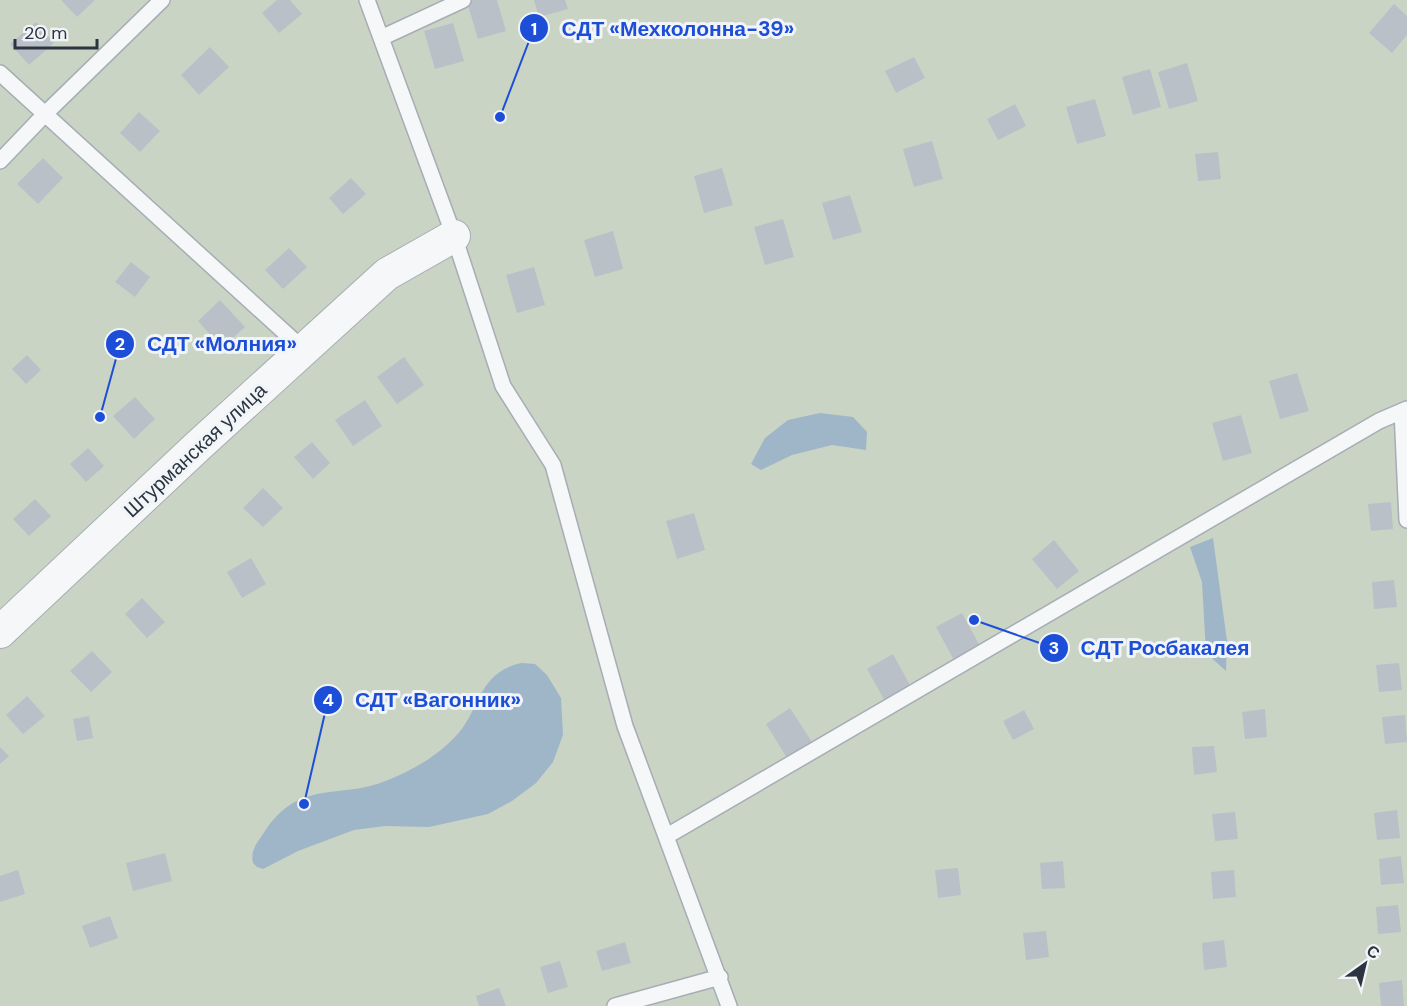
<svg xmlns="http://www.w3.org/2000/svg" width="1407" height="1006" viewBox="0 0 1407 1006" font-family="'DM Sans',sans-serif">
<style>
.green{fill:#c9d4c4}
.water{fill:#9fb6c9}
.building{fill:#bac0c7}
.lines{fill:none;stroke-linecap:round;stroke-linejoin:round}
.service-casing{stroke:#a7adb4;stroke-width:18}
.minor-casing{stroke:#a7adb4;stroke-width:34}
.service{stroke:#f5f7f9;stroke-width:15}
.minor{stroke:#f5f7f9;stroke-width:32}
.labels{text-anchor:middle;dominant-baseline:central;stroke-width:6;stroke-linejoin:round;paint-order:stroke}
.street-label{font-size:20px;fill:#2b3542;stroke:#f2f5f8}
.leader{fill:none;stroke:#1d4ed8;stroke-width:2}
.callout-dot{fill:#1d4ed8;stroke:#f2f5f8;stroke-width:2}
.mark-label{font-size:18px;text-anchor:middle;font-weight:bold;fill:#fff}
.callout-label{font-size:21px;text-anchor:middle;font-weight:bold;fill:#1d4ed8;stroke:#f2f5f8;stroke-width:6;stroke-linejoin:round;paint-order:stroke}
</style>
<rect width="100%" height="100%" fill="#e2e6ea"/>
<path class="green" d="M0,0H1407V1006H0Z"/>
<path class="water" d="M820,413L853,417L867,432L866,450L832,445L792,455L761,470L751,464L765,438L788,420Z
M1213,538L1227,641L1226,671L1206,653L1202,582L1190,547Z
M522,663L535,664L547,675L561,698L563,735L553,762L536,783L512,801L488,814L429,827L385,826L354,830L298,851L263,869L257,867L253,863C250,851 257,843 263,834C299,777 338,801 388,780C411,771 437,756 454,738C481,712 476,672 522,663Z"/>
<path class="building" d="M61,0H95L77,17Z
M277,0H290L302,14L279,33L262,13Z
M473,0H497L506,31L478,39L467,2Z
M534,0H565L568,9L539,17Z
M1394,4L1407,16V35L1392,53L1369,33Z
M36,22L54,43L29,65L10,44Z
M453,23L464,61L435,69L424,31Z
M210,47L229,67L199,95L181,75Z
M914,57L925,78L896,93L885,71Z
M1187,63L1198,101L1169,109L1158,72Z
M1150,69L1161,107L1133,115L1122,77Z
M1095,99L1106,136L1077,144L1066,107Z
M1015,104L1026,126L998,140L987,119Z
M139,112L160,131L140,152L120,133Z
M932,141L943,179L914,187L903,149Z
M1218,152L1221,179L1198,181L1195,154Z
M43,158L63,178L38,204L17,184Z
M722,168L733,205L704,213L694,176Z
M351,178L366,194L343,214L329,198Z
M850,195L862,232L833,240L822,203Z
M783,219L794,257L765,265L754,227Z
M613,231L623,269L595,277L584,240Z
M289,248L307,267L283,289L265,270Z
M131,262L150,277L135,297L115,282Z
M534,267L545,305L517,313L506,275Z
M220,300L245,327L222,348L198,321Z
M27,355L41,370L26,384L12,369Z
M404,357L424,385L397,404L377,377Z
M1297,373L1309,411L1280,419L1269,381Z
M135,397L155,419L134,439L113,416Z
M365,400L382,426L353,446L335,420Z
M1241,415L1252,453L1223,461L1212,423Z
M312,442L330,463L313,479L294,457Z
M88,448L104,466L86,482L70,464Z
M263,488L283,508L263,527L243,508Z
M35,499L51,516L29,536L13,519Z
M1391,502L1393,529L1371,531L1368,504Z
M694,513L705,550L677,559L666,521Z
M1054,540L1079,571L1057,589L1032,559Z
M251,558L266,584L242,598L227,572Z
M1394,580L1397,607L1374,609L1372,582Z
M142,598L165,622L147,638L125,614Z
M962,613L981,648L955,662L936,627Z
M92,651L112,672L91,692L70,671Z
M893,654L912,689L886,703L867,669Z
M1399,663L1402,690L1379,692L1376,665Z
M27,696L45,716L23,734L6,715Z
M790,708L812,742L787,758L766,724Z
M1265,709L1267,737L1245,739L1242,712Z
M1024,710L1034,729L1013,740L1003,721Z
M1405,715L1407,742L1385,744L1382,717Z
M89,716L93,738L77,741L73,719Z
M1214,746L1217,772L1194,775L1192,747Z
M0,747L9,756L0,764Z
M1397,810L1400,838L1377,840L1374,813Z
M1235,812L1238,839L1215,841L1212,814Z
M165,853L172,881L133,891L126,863Z
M1401,856L1404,883L1381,885L1379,859Z
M1063,861L1065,888L1042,889L1040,863Z
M958,868L961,895L938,898L935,870Z
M18,870L25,894L0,902V876Z
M1234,870L1236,897L1213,899L1211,872Z
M1398,905L1401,932L1378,934L1376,907Z
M110,916L118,938L90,948L82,926Z
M1046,931L1049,957L1026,960L1023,933Z
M1224,940L1227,967L1204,970L1202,943Z
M625,942L631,963L602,971L596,951Z
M560,961L568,987L548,993L540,967Z
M1402,980L1404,1006H1381L1379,983Z
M499,988L506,1006H479L476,996Z"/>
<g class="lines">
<defs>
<path id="service" d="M367,0L454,236L503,386L553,465L625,726L729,1006
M381,38L463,0
M0,73L304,350
M0,161L45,114L162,0
M1402,411L1407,520
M667,836L1379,421L1407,409
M615,1006L720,977"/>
<path id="minor" d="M0,632L198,446L387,274L454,236"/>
</defs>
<use href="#service" class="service-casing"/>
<use href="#minor" class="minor-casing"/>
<use href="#service" class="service"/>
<use href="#minor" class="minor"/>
</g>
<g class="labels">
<g class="street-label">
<text transform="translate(195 450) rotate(-43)">Штурманская улица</text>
</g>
</g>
<path class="leader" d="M500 117L534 28M100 417L120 344M974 620L1054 648M304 804L328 700"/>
<g class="callout-dot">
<circle cx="500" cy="117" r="6"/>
<circle cx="100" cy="417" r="6"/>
<circle cx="974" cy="620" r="6"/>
<circle cx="304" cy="804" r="6"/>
<circle cx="534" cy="28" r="15"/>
<circle cx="120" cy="344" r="15"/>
<circle cx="1054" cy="648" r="15"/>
<circle cx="328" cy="700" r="15"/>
</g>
<g class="mark-label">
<text x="534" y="35">1</text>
<text x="120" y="350">2</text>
<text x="1054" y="654">3</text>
<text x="328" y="706">4</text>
</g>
<g class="callout-label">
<text x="678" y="36">СДТ «Мехколонна-39»</text>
<text x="222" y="351">СДТ «Молния»</text>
<text x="1165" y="655">СДТ Росбакалея</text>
<text x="438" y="707">СДТ «Вагонник»</text>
</g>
<g transform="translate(1365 964) rotate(34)" stroke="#f2f5f8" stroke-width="4.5" paint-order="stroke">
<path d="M0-4.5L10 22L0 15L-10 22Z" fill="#2b3542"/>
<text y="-9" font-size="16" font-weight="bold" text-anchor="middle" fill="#2b3542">С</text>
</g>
<path d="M15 39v9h82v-9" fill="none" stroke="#2b3542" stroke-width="3"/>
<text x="24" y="39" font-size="18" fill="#2b3542" stroke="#f2f5f8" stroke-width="4.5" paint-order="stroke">20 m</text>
</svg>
